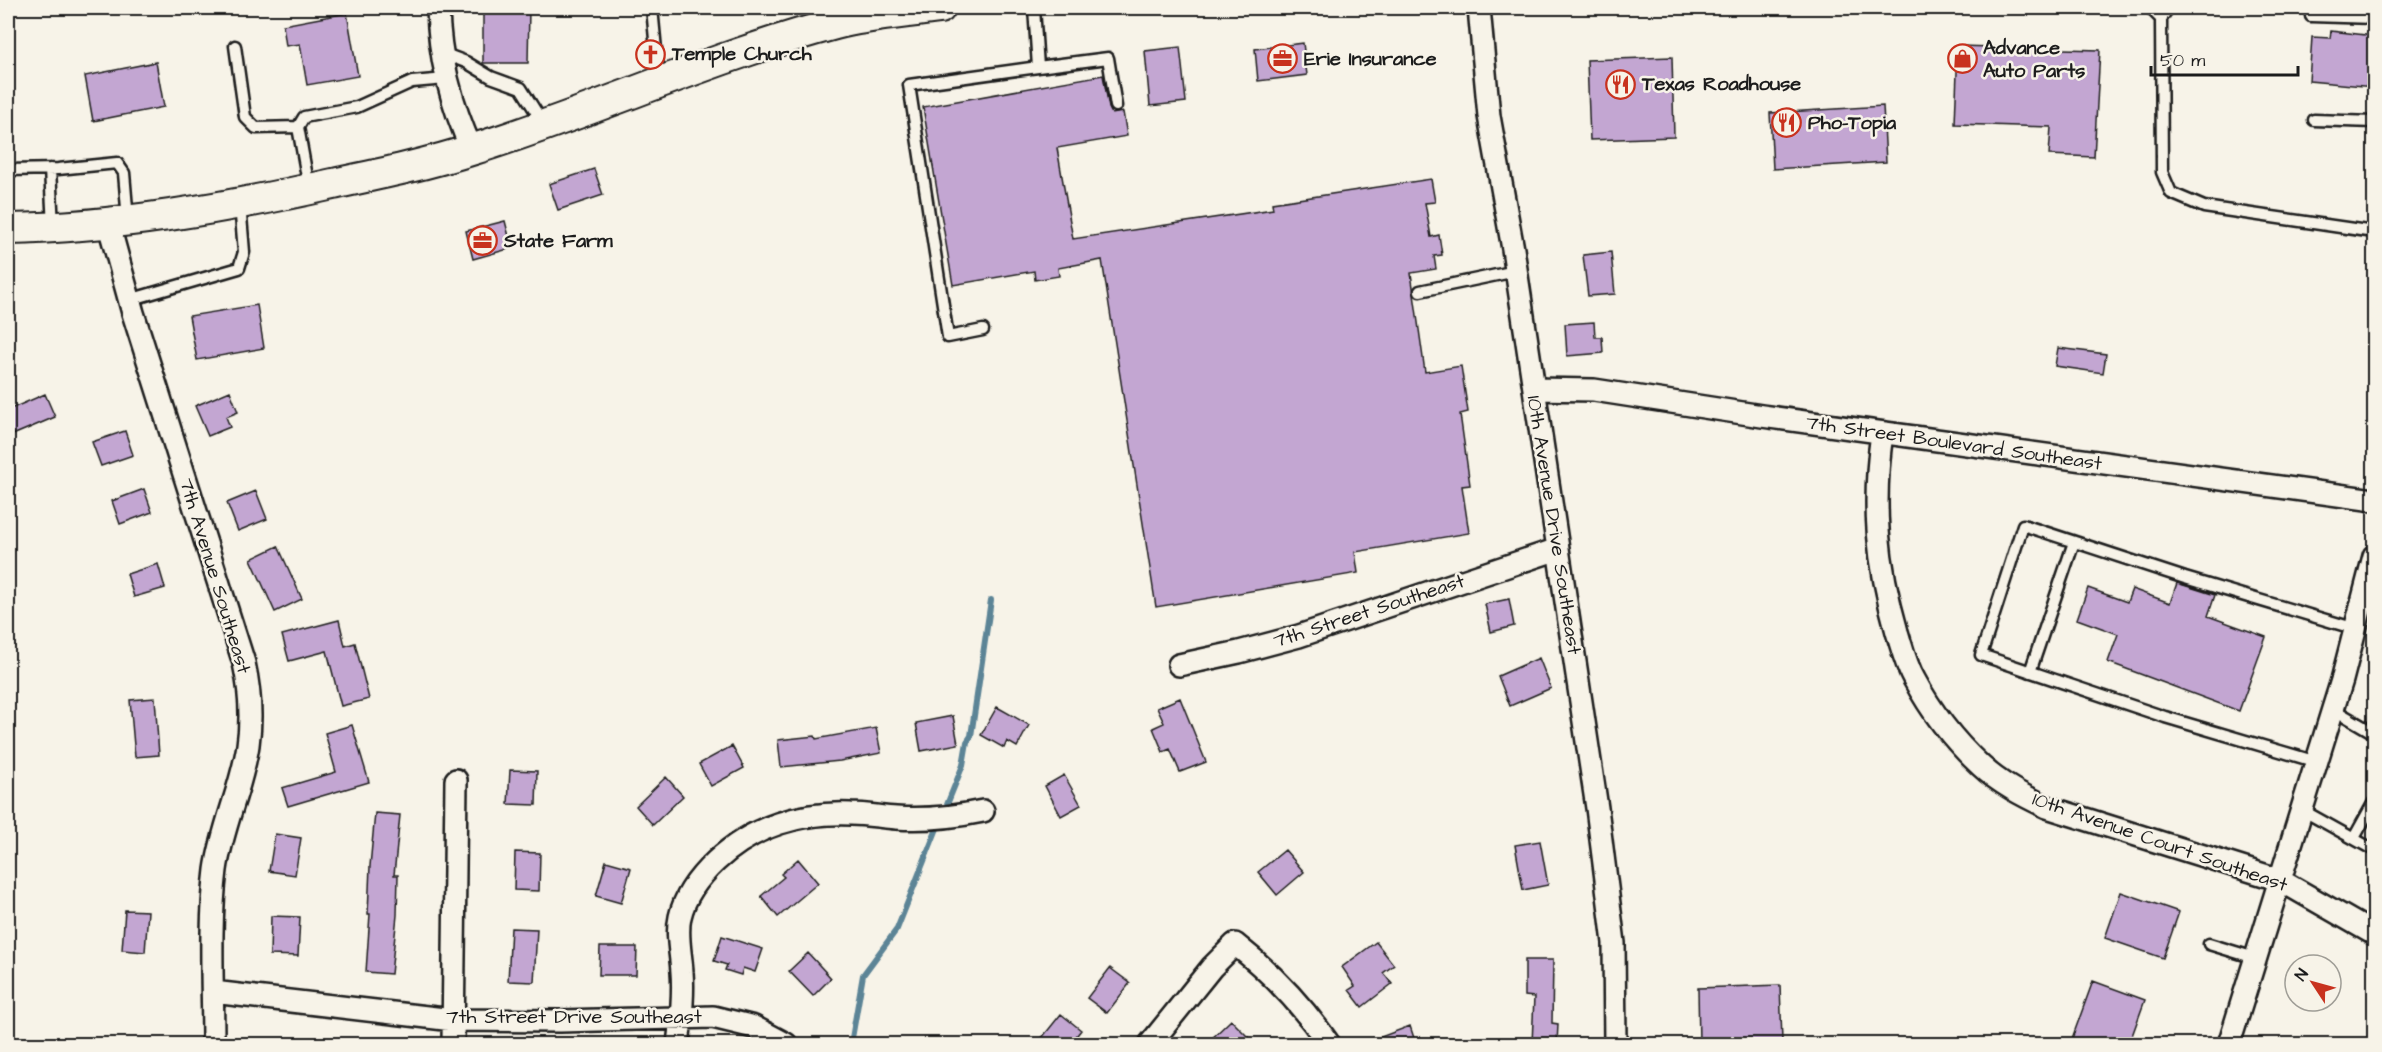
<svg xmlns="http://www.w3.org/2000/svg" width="2382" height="1052" viewBox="0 0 2382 1052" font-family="'Architects Daughter',sans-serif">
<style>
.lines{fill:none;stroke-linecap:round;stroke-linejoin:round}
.stream{stroke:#5c8496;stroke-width:6}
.building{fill:#c3a6d2;stroke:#1c1c1c;stroke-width:1.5}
.service-casing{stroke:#1c1c1c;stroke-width:15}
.minor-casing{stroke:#1c1c1c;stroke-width:26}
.secondary-casing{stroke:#1c1c1c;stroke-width:34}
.service{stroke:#f7f3e8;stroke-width:10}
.minor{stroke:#f7f3e8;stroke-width:21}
.secondary{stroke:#f7f3e8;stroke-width:30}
.labels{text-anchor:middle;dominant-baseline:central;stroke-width:5;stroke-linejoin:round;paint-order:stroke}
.poi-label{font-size:20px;font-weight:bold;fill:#1c1c1c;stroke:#f7f3e8;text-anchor:start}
.street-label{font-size:20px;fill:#1c1c1c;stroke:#f7f3e8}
</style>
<rect width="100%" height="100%" fill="#f7f3e8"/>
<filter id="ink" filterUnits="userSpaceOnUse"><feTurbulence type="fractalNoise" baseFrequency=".0167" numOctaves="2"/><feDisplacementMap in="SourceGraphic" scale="12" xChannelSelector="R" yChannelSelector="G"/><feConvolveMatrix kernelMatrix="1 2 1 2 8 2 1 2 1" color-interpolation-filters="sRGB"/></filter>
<g filter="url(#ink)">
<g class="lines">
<path class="stream" d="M944,812L963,765L967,742L971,736L991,600
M851,1044L863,975L897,929L940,821"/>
</g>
<path class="building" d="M483,8H529L528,63H483Z
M347,13L358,76L307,85L300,44L286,46L283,25Z
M2331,31L2374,36V87L2309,81L2312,37L2330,38Z
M1303,43L1307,75L1258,81L1255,49Z
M1958,46L2100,50L2094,157L2049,155L2051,127L1955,124Z
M1180,47L1186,102L1150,106L1145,51Z
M1672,57L1674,137L1590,140L1587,60Z
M156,62L164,107L93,121L85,76Z
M1103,75L1109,108L1112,114L1123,112L1127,136L1057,148L1073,239L1273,209L1272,203L1431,179L1435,202L1425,203L1431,237L1439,235L1442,255L1434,256L1436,269L1411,273L1425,372L1461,366L1468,412L1460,414L1470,485L1462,486L1469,533L1355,552L1358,573L1156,607L1102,260L1058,268L1059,276L1035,280L1034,271L953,285L923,107Z
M1883,106L1886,162L1773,169L1770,113Z
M594,169L603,195L558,210L549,184Z
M505,221L512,248L473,259L466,231Z
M1611,252L1615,294L1588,296L1583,255Z
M257,305L264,348L197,360L189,316Z
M1594,322L1595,337H1602L1603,353L1567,356L1565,324Z
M2058,348L2106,354L2103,373L2055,366Z
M230,391L238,412L226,417L230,427L208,436L195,406Z
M45,394L55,417L8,437V410Z
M125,431L133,455L101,466L92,442Z
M144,489L152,512L120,524L112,501Z
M256,491L267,519L238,531L227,503Z
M278,546L302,599L275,612L251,559Z
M158,564L165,588L134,597L127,574Z
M2177,583L2215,595L2208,616L2266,637L2239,711L2108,662L2118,634L2077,619L2088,588L2127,602L2132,589L2170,603Z
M1509,599L1514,626L1491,632L1485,604Z
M339,620L345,646L355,643L369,699L341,706L327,651L289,661L282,635Z
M1539,658L1551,688L1510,706L1498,676Z
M155,698L159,755L135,757L130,700Z
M1180,698L1206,762L1180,772L1170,749L1163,752L1153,728L1164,723L1157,708Z
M997,707L1029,725L1017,747L1007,741L1004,748L981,735Z
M953,716L958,744L921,751L916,723Z
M352,725L369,782L288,806L282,788L336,772L325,733Z
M876,728L881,753L840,761L781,767L778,740L815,736L816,739Z
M732,746L744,768L711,786L699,764Z
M510,770L537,771L536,805L508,804Z
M1064,775L1081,805L1061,816L1045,786Z
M666,777L683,796L653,825L636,806Z
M375,813L400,815L394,875H398L397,915L391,974L366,972L370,914H368L370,866Z
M275,834L301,838L295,875L269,871Z
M1540,841L1548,885L1523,890L1515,845Z
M1285,850L1304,872L1277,895L1258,872Z
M515,852L540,853L539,891L514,890Z
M798,859L818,883L778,917L761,896L784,877L781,874Z
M606,861L631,868L621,903L596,896Z
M2121,892L2179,912L2163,958L2105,938Z
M125,910L148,911L145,952L122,950Z
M271,916L300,917L298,956L270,955Z
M511,928L537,929L534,982L508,981Z
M722,936L763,949L755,972L743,968L741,975L725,970L727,965L714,961Z
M1376,942L1394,965L1383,973L1392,984L1362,1007L1349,990L1355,986L1342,967Z
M600,947H637L636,975H599Z
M808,953L831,978L813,996L789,971Z
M1525,960H1553L1552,1023L1558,1024L1557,1044H1532L1534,997L1525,996Z
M1110,968L1130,983L1107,1013L1087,998Z
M2093,981L2145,1000L2129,1044H2070Z
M1780,985L1782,1041L1699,1044L1698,988Z
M1061,1014L1081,1030L1070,1044H1037Z
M1231,1020L1255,1044H1206Z
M1410,1026L1416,1044H1366L1365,1043Z"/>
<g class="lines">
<defs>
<path id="service" d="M652,8L659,81
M2154,8V12L2161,19
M2168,8L2161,19L2162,172L2171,193L2204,207L2374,232
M2311,16L2374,18
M235,46L245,117L256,128L298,127
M442,53L466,62L491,77L521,88L543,123
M1038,67L1108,58L1116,106
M2314,120L2374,122
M50,169L53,227
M8,170L58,169L117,163L124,173L128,220
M309,188L298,127L304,117L357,107L412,82L446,79
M1420,291L1516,271
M129,300L239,268L244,252L240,204
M983,330L948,337L909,85L1038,67L1034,8
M2030,672L2074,542
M2333,709L2374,733
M2317,762L2165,717L1981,655L2023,525L2185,578L2356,629
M2302,810L2374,850
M2354,838L2374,802
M2209,944L2255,958"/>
<path id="minor" d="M438,8C439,59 451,104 472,150
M1479,8L1489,116L1513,249L1597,808L1614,943L1615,1044
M108,222L133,313L244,663C250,690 252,717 248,745C242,787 222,827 216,870C209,927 213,987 213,1044
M1534,389L1594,390L1762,416L2374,500
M1882,433C1872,505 1877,562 1897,632C1902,648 1906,665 1914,679C1931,711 1954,741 1981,766C2000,784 2024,796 2047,807L2280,880L2374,934
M1179,665L1239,652L1299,636L1558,549
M213,992L453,1020L560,1021L713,1017L754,1027L786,1044
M453,1044L456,780
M678,1044C681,1021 684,996 682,972C681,953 676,935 680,917C685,894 700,876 716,861C753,826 801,812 851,814C866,814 881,817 896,818C925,820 954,817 983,811
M1150,1044L1212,967L1235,944C1272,973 1302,1005 1329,1044
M2229,1044L2342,680L2374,556"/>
<path id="secondary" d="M8,229C117,227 226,208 333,184C380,174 428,164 474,149C596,111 711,57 835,24C869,15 906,13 940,8"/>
</defs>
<use href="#service" class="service-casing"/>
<use href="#minor" class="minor-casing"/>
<use href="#secondary" class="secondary-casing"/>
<use href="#service" class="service"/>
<use href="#minor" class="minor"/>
<use href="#secondary" class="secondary"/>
</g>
</g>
<defs>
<symbol id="church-ring" viewBox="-11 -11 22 22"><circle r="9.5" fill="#f7f3e8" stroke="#c8321e" stroke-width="1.5"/><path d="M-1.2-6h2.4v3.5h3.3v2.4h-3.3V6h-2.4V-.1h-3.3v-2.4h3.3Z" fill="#c8321e"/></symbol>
<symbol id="office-ring" viewBox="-11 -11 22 22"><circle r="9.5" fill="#f7f3e8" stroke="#c8321e" stroke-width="1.5"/><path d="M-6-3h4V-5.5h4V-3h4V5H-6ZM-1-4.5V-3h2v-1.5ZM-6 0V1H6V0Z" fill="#c8321e"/></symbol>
<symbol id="shop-ring" viewBox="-11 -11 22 22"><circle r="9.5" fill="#f7f3e8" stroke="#c8321e" stroke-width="1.5"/><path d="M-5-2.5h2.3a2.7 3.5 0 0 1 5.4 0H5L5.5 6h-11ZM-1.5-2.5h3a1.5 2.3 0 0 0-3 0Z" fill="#c8321e"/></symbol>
<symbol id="restaurant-ring" viewBox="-11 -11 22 22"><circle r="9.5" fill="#f7f3e8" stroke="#c8321e" stroke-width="1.5"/><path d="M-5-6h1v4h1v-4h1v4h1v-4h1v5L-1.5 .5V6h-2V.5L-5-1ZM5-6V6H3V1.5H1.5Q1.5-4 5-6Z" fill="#c8321e"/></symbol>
</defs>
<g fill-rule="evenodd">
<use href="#church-ring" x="634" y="38" width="33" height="33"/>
<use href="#office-ring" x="1266" y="42" width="33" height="33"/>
<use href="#shop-ring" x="1946" y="42" width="33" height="33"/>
<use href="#restaurant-ring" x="1604" y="68" width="33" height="33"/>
<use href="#restaurant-ring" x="1770" y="106" width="33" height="33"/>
<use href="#office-ring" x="466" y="224" width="33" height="33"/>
</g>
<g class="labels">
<g class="poi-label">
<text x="1983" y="48">Advance<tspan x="1983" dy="23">Auto Parts</tspan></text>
<text x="672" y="54">Temple Church</text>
<text x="1304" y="59">Erie Insurance</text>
<text x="1642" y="84">Texas Roadhouse</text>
<text x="1808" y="123">Pho-Topia</text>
<text x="504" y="241">State Farm</text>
</g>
<g class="street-label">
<text transform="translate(1954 443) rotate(8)">7th Street Boulevard Southeast</text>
<text transform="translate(1554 525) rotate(81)">10th Avenue Drive Southeast</text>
<text transform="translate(215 576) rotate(73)">7th Avenue Southeast</text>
<text transform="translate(1369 611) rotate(-18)">7th Street Southeast</text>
<text transform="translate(2160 842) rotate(19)">10th Avenue Court Southeast</text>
<text x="574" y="1017">7th Street Drive Southeast</text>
</g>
</g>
<rect width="2382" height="1052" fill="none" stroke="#f7f3e8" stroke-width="30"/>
<rect x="15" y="15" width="2352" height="1022" fill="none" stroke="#1c1c1c" stroke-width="2" filter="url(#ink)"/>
<g transform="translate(2313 983) rotate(306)"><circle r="28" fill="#f7f3e8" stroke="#9f9d96" stroke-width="1.5"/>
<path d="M0-4.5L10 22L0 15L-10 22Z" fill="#c8321e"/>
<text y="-9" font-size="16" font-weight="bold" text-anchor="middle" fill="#1c1c1c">N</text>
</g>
<path d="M2151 66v9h147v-9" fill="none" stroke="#1c1c1c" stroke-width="3"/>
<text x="2160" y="66" font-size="18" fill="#1c1c1c" stroke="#f7f3e8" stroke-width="4.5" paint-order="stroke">50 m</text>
</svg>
